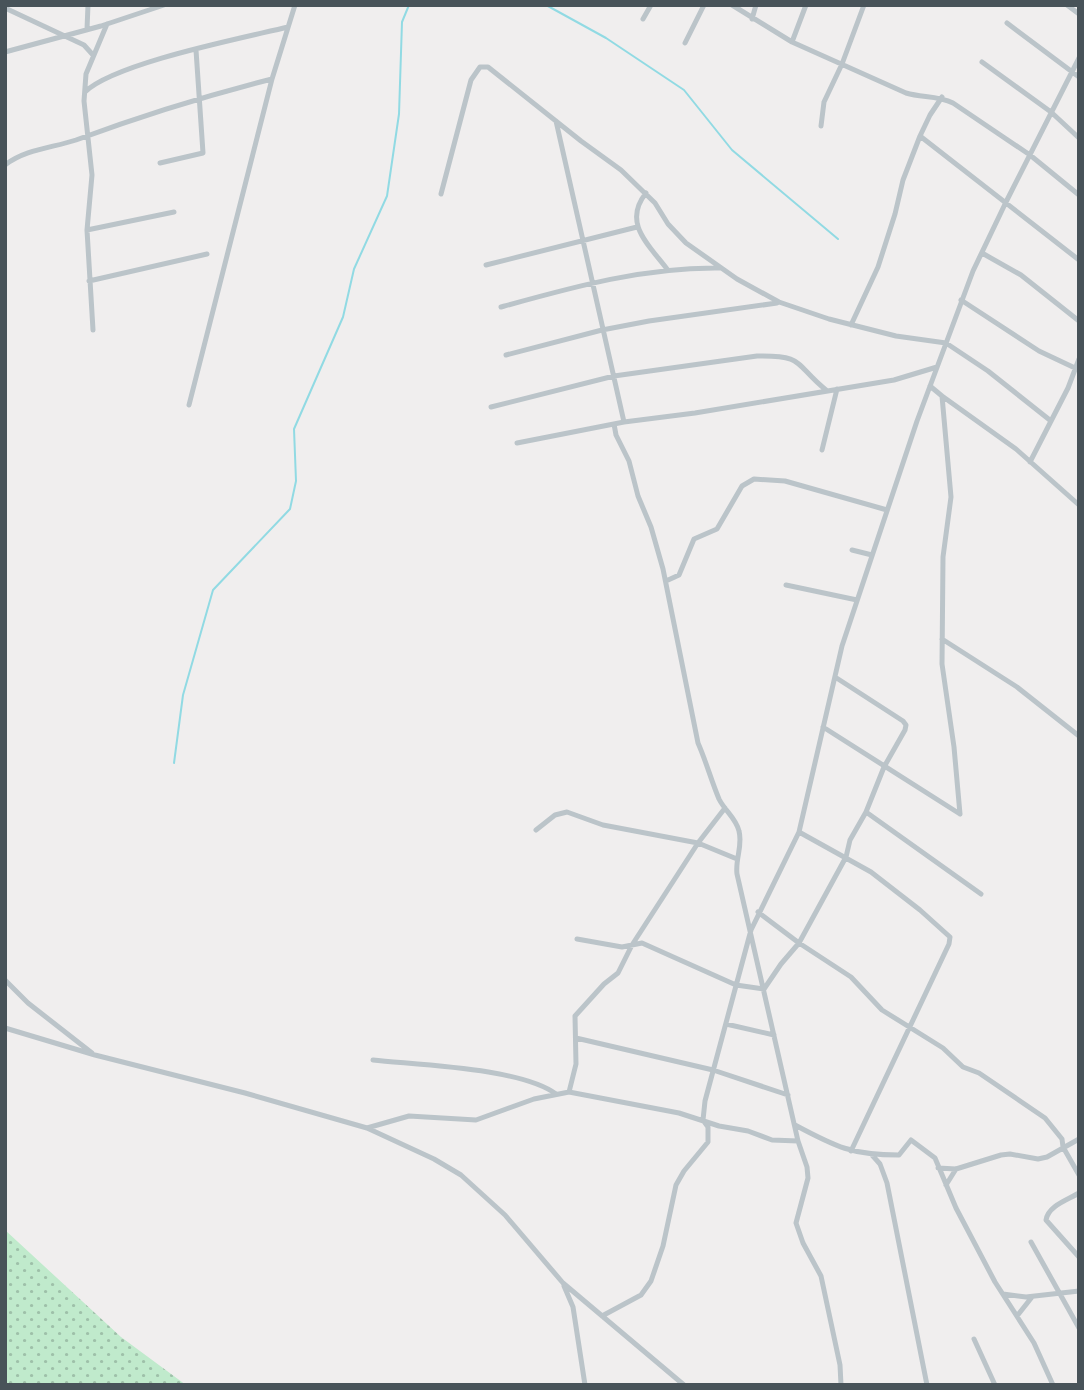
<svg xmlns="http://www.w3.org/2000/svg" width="1084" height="1390" viewBox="0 0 1084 1390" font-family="Arial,sans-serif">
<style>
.grass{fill:url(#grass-dots)}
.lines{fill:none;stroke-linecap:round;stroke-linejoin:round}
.stream{stroke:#91dae3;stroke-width:2}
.minor{stroke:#bbc4c9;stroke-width:5}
</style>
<defs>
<pattern id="grass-dots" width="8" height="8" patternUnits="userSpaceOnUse" patternTransform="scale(1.75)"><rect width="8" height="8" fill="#c0eacc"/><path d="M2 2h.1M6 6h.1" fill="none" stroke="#9ec0a9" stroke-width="1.8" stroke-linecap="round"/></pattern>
</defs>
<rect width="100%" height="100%" fill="#f0eeee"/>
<path class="grass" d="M5,1230L121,1337L186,1385H5Z"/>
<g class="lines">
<path class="stream" d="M546,5L606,38L684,90L732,150L838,239
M174,763L183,695L213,590L290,509L296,481L294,429L343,317L354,269L387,196L399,114L402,22L409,5"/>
<path class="minor" d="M732,5L792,42L906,93C922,98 937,95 953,103L1030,155L1079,195
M1067,5L1079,14
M5,8L84,45L93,55
M643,19L651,5
M752,19L756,5
M1007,23L1079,77
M87,29L88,5
M792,42L806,5
M685,43L704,5
M5,52L101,26L164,5
M982,62L1051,112L1079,138
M85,92C115,63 243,38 288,27
M942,97L930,115L920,136L1079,260
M556,121L624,422
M821,126L824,102L842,64L864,5
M160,163L203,153L196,50
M5,165C26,149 52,148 76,140C141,116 205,96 272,79
M646,193C622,223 649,245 667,269
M441,194L471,80L480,67H488L581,141L621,170L655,203L668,224L686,243L737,279L779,302L829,319L896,336L946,343L988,371L1051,421
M87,230L174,212
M982,253L1021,275L1079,321
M486,265L637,227
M89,281L207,254
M961,300L1039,351L1075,368
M501,307C573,287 644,267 720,268
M851,325L878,267L895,214L903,180L920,136
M93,330L87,230L92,175L84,101L86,74L107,24
M506,355L602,330L649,321L777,303
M930,386L942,396L951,497L943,557L942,664L954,747L960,814
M942,396L1016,449L1079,505
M189,405L272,79L295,5
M491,407L614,376L757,356C805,355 794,364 826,390
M614,424L616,435L629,461L638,496L651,527L663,569L698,743C706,761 711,780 719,799C725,811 736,818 739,831C743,846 735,859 737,874L798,1141L807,1167L808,1178L796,1223L803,1243L821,1276L840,1365L841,1385
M517,443L624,422L695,413L894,380L937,367
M822,450L837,389
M1030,462L1068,388L1079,359
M852,550L872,555
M666,581L679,575L694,539L717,529L742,486L754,479L785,481L887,510
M786,585L857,600
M942,639L1017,687L1079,736
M823,727L960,814
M866,812L981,894
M536,830L555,815L567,812L603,825L698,843L737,859
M799,832L871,872L920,910L950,937L949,944L851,1151
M758,912L799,943L851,977L882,1010L943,1048L963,1067L979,1073L1045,1118L1062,1139L1063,1147L1079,1175
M577,939L622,947L642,943L736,985L764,989L781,964L799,943L846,857L850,840L866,812L884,767L905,730L906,725L903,721L835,677
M5,980L28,1003L92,1053
M726,1024L774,1035
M5,1028L95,1055L245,1093L367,1128L409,1116L476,1120L534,1099L569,1092L679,1113L719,1126L748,1131L772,1140L798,1141
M576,1038L713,1070L788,1095
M373,1060C419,1065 521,1068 556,1094
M569,1092L576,1064L575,1016L604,984L618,973L632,945L698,843L725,808
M795,1125C836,1147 852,1155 899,1155L911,1140L935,1158L956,1208L995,1282L1034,1343L1053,1385
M367,1128L434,1159L461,1175L505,1215L563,1283L684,1385
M872,1155L880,1164L887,1183L927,1385
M938,1168L956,1169L1001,1155L1010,1154L1038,1159L1047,1157L1079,1139
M946,1185L956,1169
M1079,1193C1067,1200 1048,1206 1046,1220L1079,1257
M1031,1242L1079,1328
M564,1286L573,1307L585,1385
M1003,1294L1026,1297L1079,1291
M602,1316L641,1295L651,1281L663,1246L676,1185L684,1171L708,1142V1127L703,1120L705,1101L751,930L799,832L842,646L917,421L973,271L1006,202L1079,58
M1017,1316L1032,1297
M974,1339L995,1385"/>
</g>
<rect width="1084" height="1390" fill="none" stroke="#485359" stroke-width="14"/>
</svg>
